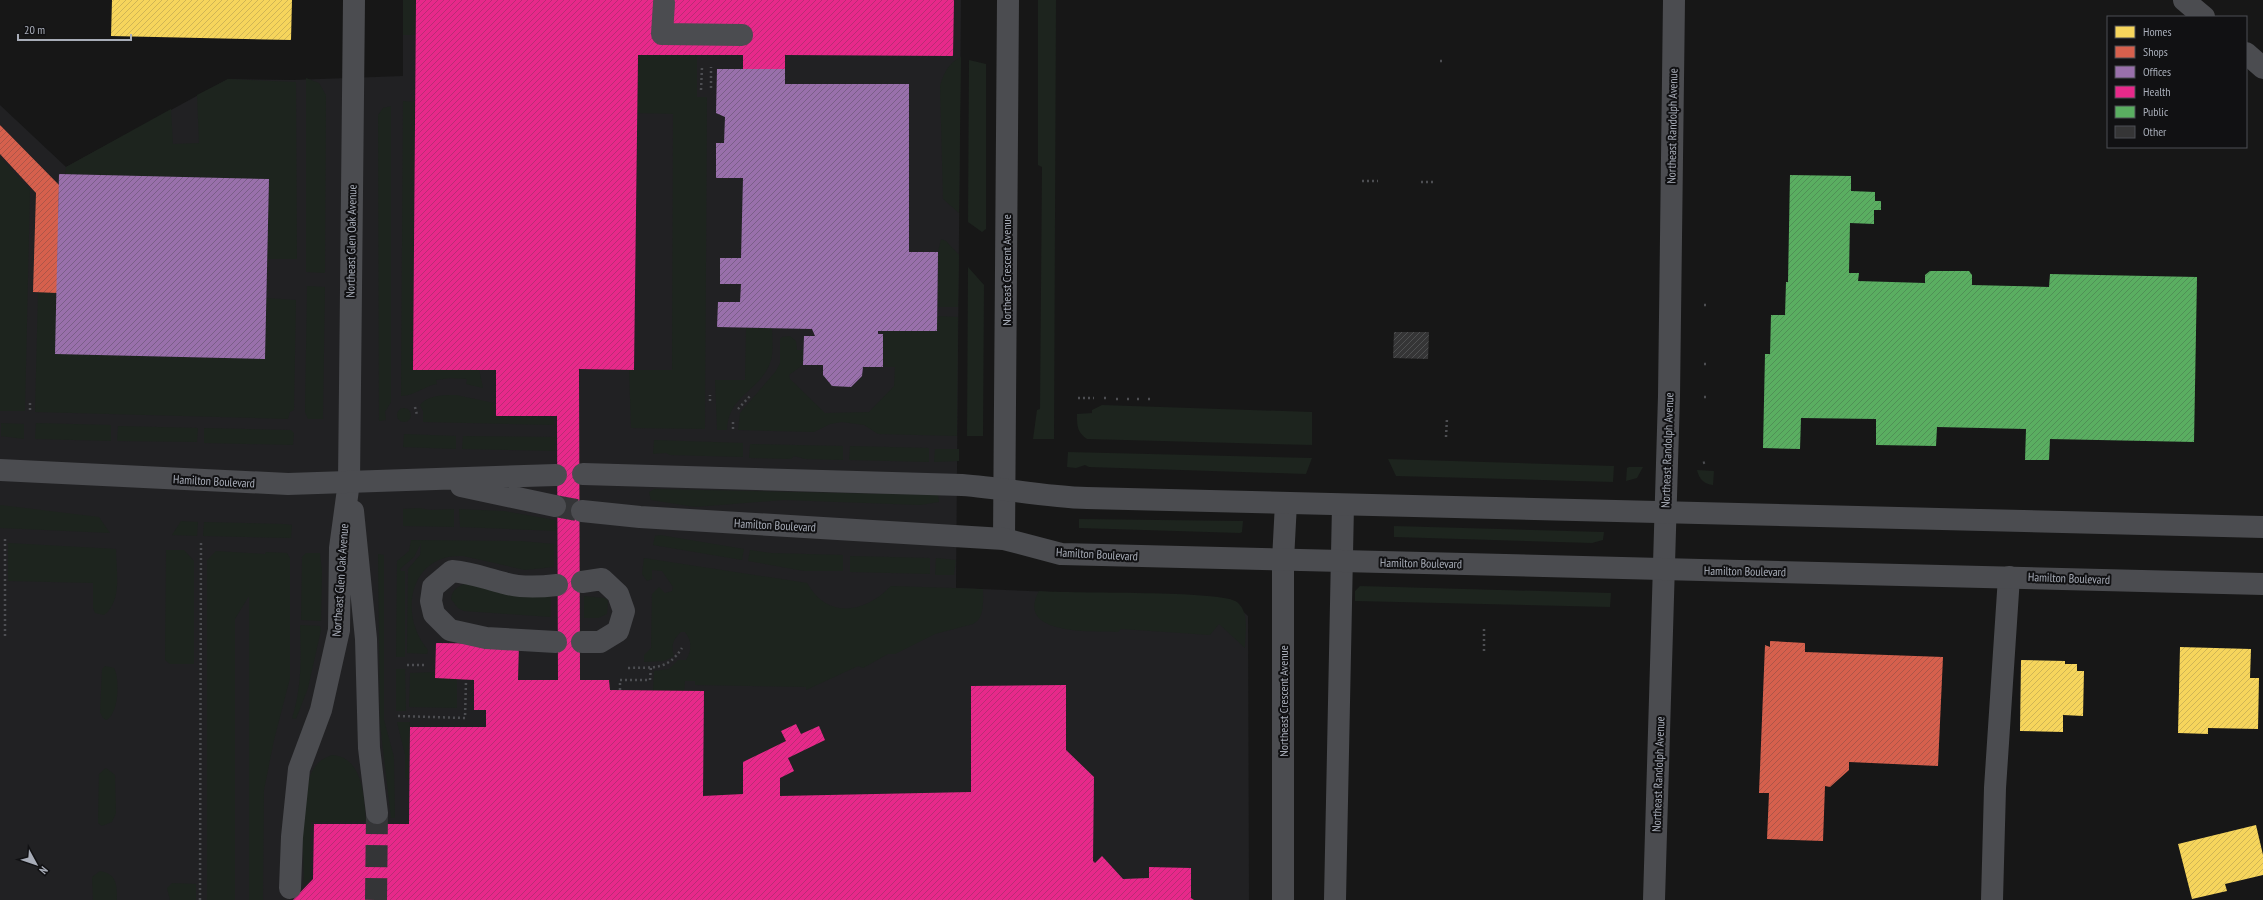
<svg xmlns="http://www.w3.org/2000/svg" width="2263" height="900" viewBox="0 0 2263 900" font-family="'PT Sans Narrow',sans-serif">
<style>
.built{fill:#212123}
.park{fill:#1d241e}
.homes{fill:url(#homes-hatch)}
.shops{fill:url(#shops-hatch)}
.offices{fill:url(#offices-hatch)}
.health{fill:url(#health-hatch)}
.public{fill:url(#public-hatch)}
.building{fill:url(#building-hatch)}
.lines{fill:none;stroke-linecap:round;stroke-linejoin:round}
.minor-tunnel{stroke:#343537;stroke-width:22;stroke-dasharray:22 11;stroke-linecap:butt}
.tertiary-tunnel{stroke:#343537;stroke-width:22;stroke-dasharray:22 11;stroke-linecap:butt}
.path{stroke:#4d4e52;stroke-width:2.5;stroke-dasharray:2 3;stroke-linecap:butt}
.service{stroke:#4b4c50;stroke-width:22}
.minor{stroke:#4b4c50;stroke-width:22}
.tertiary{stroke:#4b4c50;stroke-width:22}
.labels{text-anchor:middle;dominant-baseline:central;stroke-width:4;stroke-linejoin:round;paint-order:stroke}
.street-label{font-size:12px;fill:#a8adb8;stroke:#111113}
</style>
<defs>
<pattern id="homes-hatch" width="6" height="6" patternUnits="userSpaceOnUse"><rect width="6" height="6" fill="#f6d55c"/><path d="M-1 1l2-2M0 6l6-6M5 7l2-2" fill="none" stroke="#cfb555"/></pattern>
<pattern id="shops-hatch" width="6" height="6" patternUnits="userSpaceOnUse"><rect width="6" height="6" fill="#d6604d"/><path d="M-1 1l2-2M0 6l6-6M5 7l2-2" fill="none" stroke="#ad5548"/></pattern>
<pattern id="offices-hatch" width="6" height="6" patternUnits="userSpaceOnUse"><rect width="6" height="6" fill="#9970ab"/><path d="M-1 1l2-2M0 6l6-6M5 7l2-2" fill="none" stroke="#7a5e88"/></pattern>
<pattern id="health-hatch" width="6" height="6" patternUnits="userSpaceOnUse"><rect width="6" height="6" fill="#e7298a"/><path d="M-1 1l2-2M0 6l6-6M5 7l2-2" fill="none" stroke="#ba2c75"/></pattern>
<pattern id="public-hatch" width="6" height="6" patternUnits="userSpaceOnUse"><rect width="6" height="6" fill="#5aae61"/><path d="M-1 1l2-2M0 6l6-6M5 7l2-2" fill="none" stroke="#509056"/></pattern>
<pattern id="building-hatch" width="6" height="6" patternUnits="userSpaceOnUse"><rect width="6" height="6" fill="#353536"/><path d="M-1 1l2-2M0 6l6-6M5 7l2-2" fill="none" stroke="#4f5051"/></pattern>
</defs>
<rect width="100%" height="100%" fill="#171717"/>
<path class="built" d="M403,0H961L956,588L1230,599L1248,616L1249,900H0V105L66,167L228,79L293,80L403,76Z"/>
<path class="park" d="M403,0H416L415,35H403Z
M1038,0H1056L1054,439H1033L1037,410L1040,409L1042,167L1038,165Z
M638,55H697V97H707L705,429L631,428L629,370H672L673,114L637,113Z
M961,57L959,213L943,199L940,86C944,73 948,63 961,57Z
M969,60L986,64V229L982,232L968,222Z
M306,78L319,83L326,95L325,273L306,272Z
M228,79L296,82L297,259H267L269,179L65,174L66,167L171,109L173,144L199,143L197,95Z
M403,101L415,102L413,369H479L483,388L466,384L467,379L450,378L436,380L437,384C424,386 414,396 401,396Z
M391,106V402L385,412L386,420L379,421L378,115L383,108Z
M0,157L30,190L25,411H0Z
M941,239L946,241L959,255L958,307H938V252Z
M968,267L984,285L983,436H967Z
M307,286L325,287L323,419H308L305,412Z
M38,292L57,293L56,354L265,359L266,298L296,300L294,410L290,412L288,419L35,412Z
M937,316L958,317L957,436L878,434L864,425L842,422L830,424L814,432L738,430L740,413L776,371L780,363V339L782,337L790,336L796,341L797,350H804L803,365L789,375L790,379L825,413L869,412L894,386L895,367H883V331H937Z
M746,328H772C772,339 774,353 770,363C760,391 728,395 727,430H717L715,380H745Z
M456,395L494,403V415L496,416L554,417V425L423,422V411L420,405C428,395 444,395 456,395Z
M1102,405L1312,412V445L1087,439C1077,432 1077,426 1077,414L1092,413V410Z
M397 415a7 7 0 1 1 14 0a7 7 0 1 1-14 0Z
M1,423L24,424V439L1,436Z
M36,423L111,425V441L35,439Z
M118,426L198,428L197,442L117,441Z
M204,428L291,430L294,433L293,445L204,443Z
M404,434L456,436V449L403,447Z
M463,436L555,437V451L462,449Z
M654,440L743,443V457L670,455L666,453L653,454Z
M750,444L843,446V460L805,459L794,456L791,459L749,458Z
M850,446L929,448V462L849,460Z
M935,449H959V461L934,462Z
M1068,452L1312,458L1306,474L1089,467L1085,465L1076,468L1067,467Z
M1388,459L1614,466L1613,482L1396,476Z
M1629,467H1643L1637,478L1626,481L1627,468Z
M1697,470L1714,471L1713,485C1704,484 1699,479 1697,470Z
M655,489L938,495L939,502L920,505L784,500L695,507L651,500L649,492Z
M0,505L99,517L110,533L0,528Z
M419,508L430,510L454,509V527L403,526V509Z
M459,509L504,511L555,520L556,531L460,527Z
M1079,519L1240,521H1243L1242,532L1240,533L1079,528Z
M181,521L198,522L197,536L172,535Z
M204,522L284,524L292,525L291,538L203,536Z
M1394,526L1604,532L1603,540L1592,543L1394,537Z
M660,535L744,549L742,560L653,545L655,536Z
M411,540L521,541L554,544V567L525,570L463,556C409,553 398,616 428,650L427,654L407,653L408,569L420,555L421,543L414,557L400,569L401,571H405V657H396L397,561L409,551Z
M8,543L116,549C116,571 123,600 104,615L95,613L93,608V583L8,581Z
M166,550H184L194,561V664H170L165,660Z
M750,550L771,553L843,555V571H804L748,561Z
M216,551L265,554L266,552L287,553L290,558V678L274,740L264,790L263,900H249V596L235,619V900H207V560Z
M306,553H320L322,571L321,621L301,620L302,557Z
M378,554L384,555V720L394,757L395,818H391L380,724Z
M850,556L930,558V574L850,572Z
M644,558L807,583C828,620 865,613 891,586L983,589C983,601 985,618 973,624L935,634L895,654H888L863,668L858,666L806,690V687L695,685V681H685L684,691L653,690L654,671L669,669L678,660H686C692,650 692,641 685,632H681C673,639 671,646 674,656L664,661L644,662V655L651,648L652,594L659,587L665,593L672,591L673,587L662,571L652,570V579L647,581L642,574Z
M936,558L956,560L954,575H935Z
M464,584L551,596V617L464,611L458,608L451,599C452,591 456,587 464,584Z
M1360,586L1611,593L1610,607L1355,601V591Z
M1039,591C1071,594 1222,590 1237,602C1250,613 1245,632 1245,648L1219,624L1210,635L1121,629L1118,632C1095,631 1014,636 1039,591Z
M584,596L605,598L608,601L607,614L598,618H584Z
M300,625L320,626L321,630L308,688L296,719L292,718C302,687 301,658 300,625Z
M105,666L114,668C120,679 119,714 106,720L103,718L100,712L102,669Z
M396,669H405L406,711H396Z
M435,672V678H457V708L409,707L410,673Z
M397,722H410L409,781L405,777V754Z
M332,755C363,757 364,797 366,821L311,822V878L304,885C304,854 296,786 318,763C322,759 327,757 332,755Z
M106,768L115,775L116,813L112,822L102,826L98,823V818L99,774Z
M100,871C117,874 117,885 117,900H93L92,877Z
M172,883L196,884V900H170L167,888Z"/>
<path class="homes" d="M112,0H292L291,40L111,36Z
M2180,647L2251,649L2250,678H2259L2258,729L2208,728V734L2178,733Z
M2021,660L2065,661V664H2077V671H2084L2083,716L2063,715V732L2020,731Z
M2256,825L2263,855V875L2225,884L2227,891L2192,899L2178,844Z"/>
<path class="shops" d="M0,125L59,185L57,293L33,292L36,193L0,154Z
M1770,641L1805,643V652L1943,657L1938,766L1849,762V770L1830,787L1825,786L1823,841L1767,839L1769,793H1759L1765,645L1770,647Z"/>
<path class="offices" d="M743,0H785V84H909V252H938L937,331H878V334H883V367H863L862,376L851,387L832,386L823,375V365H803L804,336H815L812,329L717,327L718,302H740L741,284H720V258H741L743,178H716V143H724L725,117L716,113L717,69H743Z
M59,174L269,179L265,359L55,354Z"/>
<path class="health" d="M416,0H954L953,56L785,55V69H743V55H638L634,370L579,369L580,680H609L610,690L704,691L703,796L743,794V762L786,741L781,731L796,724L801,734L819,726L825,740L788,758L794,771L780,778V796L971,792V686L1066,685V750L1094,777L1093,861L1095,863L1102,856L1123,879L1149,878V867L1191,868V898L1194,900H293L313,879L314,824H409L410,727H486V710H474V680L435,678L436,643L519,644L518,680H558L557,416H496V370H413Z"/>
<path class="public" d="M1790,175L1851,176V191L1875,192V201H1881V210H1874V224L1850,223L1849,273H1859L1858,281L1925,283V275L1930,271H1969L1972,275V285L2049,287L2050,274L2197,277L2194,442L2050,439L2049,460H2025L2026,429L1937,427L1936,446L1876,445V419L1801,418L1800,449L1763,448L1765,354H1770L1771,315H1785L1786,282H1788Z"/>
<path class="building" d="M1394,332H1429L1428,359L1393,358Z"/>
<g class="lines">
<path class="minor-tunnel" d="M376,900L377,813"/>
<path class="tertiary-tunnel" d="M555,506L582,511"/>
<path class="path" d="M1440,61H1445
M711,88V67
M701,90L702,67
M1362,181H1378
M1421,182H1434
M1704,305H1709
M1704,364H1709
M1704,397H1709
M1078,398H1094
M1104,398H1108
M1116,399H1119
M1127,399H1130
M1137,399H1140
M1148,399H1153
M710,401V395
M415,407L417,415
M738,409L750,396
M30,410V400
M733,429V422
M1446,437L1447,418
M1703,463L1706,462
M1484,629V651
M5,636V537
M407,665H425
M628,668C654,667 667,671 682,648
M620,690V680H650L651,666
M398,716L465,718L466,681
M200,900L201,543"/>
<path class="service" d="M664,3L662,34L742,35
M582,582L602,579L618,594L624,611L618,631L600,642H582
M556,642L486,638L450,630L434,614L431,601L433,587L452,571C473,573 484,578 504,583C520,588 540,587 557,585
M1335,900L1343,505
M1992,900L1995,788L2009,577"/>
<path class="minor" d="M353,511L366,639L369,748L377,813
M1004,539L1008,0
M290,888L292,837L299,769L321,710L339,630L340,548L349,482L354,0
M1283,900V560L1286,503
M1654,900L1669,396L1674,0"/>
<path class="tertiary" d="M2184,0L2204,17
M2246,53L2263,68
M0,470L288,484L556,475
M583,474L962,485C1004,488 1045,497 1087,498L2263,527
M461,486L555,506
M582,511L640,517L1004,539L1061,554L2263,584"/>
</g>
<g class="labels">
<g class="street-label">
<text transform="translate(1672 126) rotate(-89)">Northeast Randolph Avenue</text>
<text transform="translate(351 241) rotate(-89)">Northeast Glen Oak Avenue</text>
<text transform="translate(1006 270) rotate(-90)">Northeast Crescent Avenue</text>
<text transform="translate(1667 450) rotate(-88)">Northeast Randolph Avenue</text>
<text transform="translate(214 481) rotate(3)">Hamilton Boulevard</text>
<text transform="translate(775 525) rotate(3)">Hamilton Boulevard</text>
<text transform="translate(1097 554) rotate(3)">Hamilton Boulevard</text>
<text transform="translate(1421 563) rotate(1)">Hamilton Boulevard</text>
<text transform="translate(1745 571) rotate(1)">Hamilton Boulevard</text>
<text transform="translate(2069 578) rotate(2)">Hamilton Boulevard</text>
<text transform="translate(340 580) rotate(-86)">Northeast Glen Oak Avenue</text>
<text transform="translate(1283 701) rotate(-90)">Northeast Crescent Avenue</text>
<text transform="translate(1658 774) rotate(-88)">Northeast Randolph Avenue</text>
</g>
</g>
<rect x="2107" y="16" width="140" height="132" fill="#111113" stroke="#4d4f55"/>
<rect x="2115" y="26" width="20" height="12" fill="#f6d55c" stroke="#4d4f55"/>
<text x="2143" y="36" font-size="12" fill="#a8adb8">Homes</text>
<rect x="2115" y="46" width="20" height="12" fill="#d6604d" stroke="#4d4f55"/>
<text x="2143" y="56" font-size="12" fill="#a8adb8">Shops</text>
<rect x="2115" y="66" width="20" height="12" fill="#9970ab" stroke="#4d4f55"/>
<text x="2143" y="76" font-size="12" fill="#a8adb8">Offices</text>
<rect x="2115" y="86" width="20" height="12" fill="#e7298a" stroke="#4d4f55"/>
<text x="2143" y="96" font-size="12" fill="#a8adb8">Health</text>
<rect x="2115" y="106" width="20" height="12" fill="#5aae61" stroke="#4d4f55"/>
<text x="2143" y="116" font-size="12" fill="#a8adb8">Public</text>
<rect x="2115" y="126" width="20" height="12" fill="#353536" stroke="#4d4f55"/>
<text x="2143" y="136" font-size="12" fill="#a8adb8">Other</text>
<g transform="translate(36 864) rotate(130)" stroke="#111113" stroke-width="3" paint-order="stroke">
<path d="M0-3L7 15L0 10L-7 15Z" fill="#a8adb8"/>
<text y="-6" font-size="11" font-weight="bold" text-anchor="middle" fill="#a8adb8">N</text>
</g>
<path d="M18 34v6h113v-6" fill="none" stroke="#a8adb8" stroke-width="2"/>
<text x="24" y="34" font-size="12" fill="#a8adb8" stroke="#111113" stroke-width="3" paint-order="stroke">20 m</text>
</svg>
